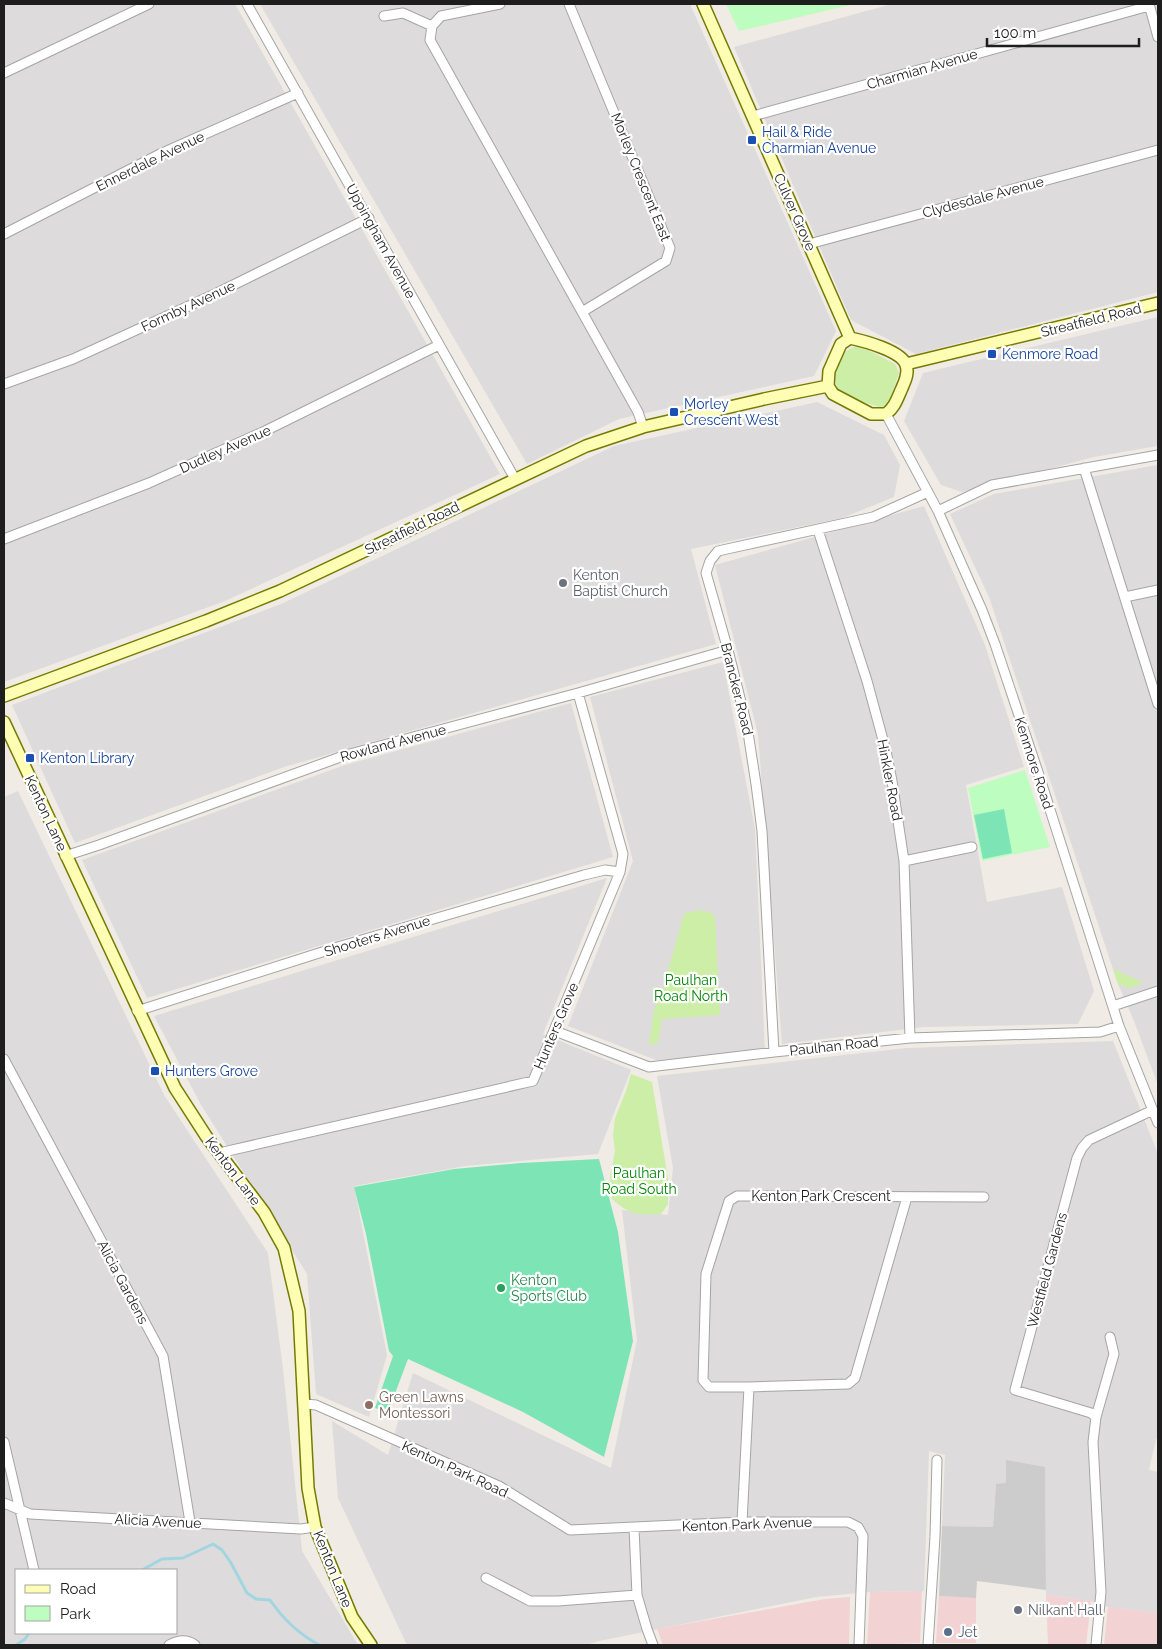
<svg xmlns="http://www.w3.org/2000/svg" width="1162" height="1649" viewBox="0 0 1162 1649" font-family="Raleway,sans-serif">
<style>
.residential{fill:#dddbdb;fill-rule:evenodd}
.commercial{fill:#f2d2d3}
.religious{fill:#ccc}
.grass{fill:#cdeea6}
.park{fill:#befdc0}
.pitch{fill:#7de4b6}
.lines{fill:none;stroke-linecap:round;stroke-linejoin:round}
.stream{stroke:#a1d6e1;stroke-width:3}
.street-casing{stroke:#a5a5a5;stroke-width:11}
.secondary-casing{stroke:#757b00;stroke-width:14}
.street{stroke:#fff;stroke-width:9}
.secondary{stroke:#fefdb4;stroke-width:11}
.transit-dot{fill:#1a4fb4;stroke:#fff;stroke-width:2}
.worship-dot{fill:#6b7280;stroke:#fff;stroke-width:2}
.leisure-dot{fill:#2e9e5b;stroke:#fff;stroke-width:2}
.education-dot{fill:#8d6e63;stroke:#fff;stroke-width:2}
.service-dot{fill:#5c6f8a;stroke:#fff;stroke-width:2}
.labels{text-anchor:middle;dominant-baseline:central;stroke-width:4.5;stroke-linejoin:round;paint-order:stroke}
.street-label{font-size:14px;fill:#1e1e1e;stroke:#fff}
.transit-label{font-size:14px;fill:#164399;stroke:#fff;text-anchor:start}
.worship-label{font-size:14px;fill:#5b616d;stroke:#fff;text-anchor:start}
.park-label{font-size:14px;fill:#048508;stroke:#fff}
.leisure-label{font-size:14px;fill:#27864d;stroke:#fff;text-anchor:start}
.education-label{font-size:14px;fill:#785e54;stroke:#fff;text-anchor:start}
.service-label{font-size:14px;fill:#4e5e75;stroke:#fff;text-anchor:start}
</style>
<rect width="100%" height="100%" fill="#f0ebe4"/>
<path class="residential" d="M4,4H235L500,474L225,601L4,682Z
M260,4H690L836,331L814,376L619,419L527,464Z
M892,4H1158V292L916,354L851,320L734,47Z
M1158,317V446L1094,457L962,492L941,485L904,421L923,373Z
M817,402L884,435L900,465L894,497L842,518L691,549L716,644L284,767L75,843L12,705L281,604L614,446Z
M1158,465V1085L1134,1021L1118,984L989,597L950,514L994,494Z
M924,506L985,645L1024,767L966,785L987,902L1062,887L1094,991L1078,1024L924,1027L782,1044L758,734L715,565Z
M723,662L755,829L765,1053L656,1060L568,1026L633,861L590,697Z
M571,703L613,857L147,998L82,860L345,765Z
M18,791L164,1095L268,1253L283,1369L302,1551L358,1645H4V797ZM16,1570H176V1633H16Z
M607,878L543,1034L631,1070L598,1154L465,1166L354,1186L387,1355L369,1417L316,1394L307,1274L200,1103L154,1016Z
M1113,1041L1158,1154V1439H1156L1149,1470L1158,1472V1613L1108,1607L1091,1601L1046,1595L1045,1467L1006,1484H996L993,1527L942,1526L945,1455L929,1451L924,1591L870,1592L816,1597L599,1641L586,1645H407L338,1498L332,1421L388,1455L413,1373L611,1468L637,1340L622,1210L668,1215L673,1168L657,1076L907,1048Z"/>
<path class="commercial" d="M922,1591L920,1643L867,1645L870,1592Z
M1046,1595L1091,1601L1086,1645H1048Z
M939,1596L976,1598V1643H936Z
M850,1597L849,1645H663L657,1629L825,1599Z
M1108,1607L1158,1613V1645H1104Z"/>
<path class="religious" d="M1006,1460L1045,1467L1046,1590L977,1581L976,1598L939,1596L942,1526L993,1527L996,1484L1006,1483Z"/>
<path class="grass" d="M854,347H862L895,364L899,373L888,405L880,407L859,401L837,388C833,374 839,352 854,347Z
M698,910L709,912L715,916L720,1015L662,1019L658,1043L649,1045L654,1009L661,995L684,914Z
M1113,969L1144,983L1129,988L1118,984Z
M631,1074L652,1082L668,1179V1204L661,1214C636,1215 632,1216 612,1199L610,1177L615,1151L613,1135L615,1118L626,1091Z"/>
<path class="park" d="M726,4H855L739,31Z
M1025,770L1050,847L982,861L968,788Z"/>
<path class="pitch" d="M1004,809L1012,853L983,859L974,815Z
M599,1159L618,1232L633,1341L604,1457L523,1412L408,1359L388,1412L375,1408L393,1356L389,1351L366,1234L354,1187L454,1169L521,1163Z"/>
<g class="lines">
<path class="stream" d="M142,1570L162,1559L183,1558L213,1544L222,1550L231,1563L247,1593L256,1599L270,1600C284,1620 298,1633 319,1645
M16,1645L25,1639L29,1633"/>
<defs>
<path id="street" d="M247,4L515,479
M500,4L441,16L432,26L430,40L638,412L643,427
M569,4L670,248L666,261L582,312
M1149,4L1158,37
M384,16L403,13L432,26
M4,73L149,4
M753,116L1149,6
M4,234L162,153L298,93
M809,244L1158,150
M4,384L73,359L217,293L369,218
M886,414L938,511L982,610L995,644L1038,772L1119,1026L1158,1123
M1084,468L1158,704
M938,511L992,485L1158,455
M818,530L867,681L886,751L892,781L904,861L910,1038
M4,539L149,483L265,431L439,345
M1125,597L1158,590
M65,856L99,845L346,755L578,693L728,650
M904,861L972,847
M1113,1006L1158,991
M137,1011L341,946L584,875L605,870L620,872
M555,1031L649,1067L774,1052L910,1038L1100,1032L1119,1026
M774,1052L762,831L756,784L747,726L728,650L706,573L710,561L718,551L873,517L928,492
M4,1059L163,1356L190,1522
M219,1153L533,1081L620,872L623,854L578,693
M907,1197L855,1378L848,1384L749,1387H709L703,1380L706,1274L729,1201L737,1196L984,1197
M305,1404L316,1405L499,1486L570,1530L742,1522H848L858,1527L863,1536L859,1645
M1096,1417L1091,1413L1015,1390L1077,1158L1082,1148L1089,1140L1153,1110
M4,1442L34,1570
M4,1503L30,1514L301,1529L315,1527
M742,1522L749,1387
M634,1528L637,1595L647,1629L653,1645
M486,1578L530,1601H558L637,1595
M169,1645C178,1640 187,1639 195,1645
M928,1645L935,1537L937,1460
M1096,1645L1101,1592L1093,1442L1096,1417L1114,1354L1110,1337"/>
<path id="secondary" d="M703,4L850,338
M850,338C864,341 902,351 906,365C909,373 905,381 902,388C897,399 895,407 886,414H871L833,394L828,386L829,371L841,344Z
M906,364L1158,303
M4,696L206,621L280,591L586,446L643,427L764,399L828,386
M4,722L175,1088L206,1136L264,1212L284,1248L299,1311L308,1488L315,1527L352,1617L371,1645"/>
</defs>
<use href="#street" class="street-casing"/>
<use href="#secondary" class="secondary-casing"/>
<use href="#street" class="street"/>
<use href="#secondary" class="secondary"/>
</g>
<g class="transit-dot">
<rect x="747" y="135" width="10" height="10" rx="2.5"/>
<rect x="987" y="349" width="10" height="10" rx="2.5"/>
<rect x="669" y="407" width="10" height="10" rx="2.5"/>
<rect x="25" y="753" width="10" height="10" rx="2.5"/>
<rect x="150" y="1066" width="10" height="10" rx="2.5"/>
</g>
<g class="worship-dot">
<circle cx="563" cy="583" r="5"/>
<circle cx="1018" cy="1610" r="5"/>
</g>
<circle class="leisure-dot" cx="501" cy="1288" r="5"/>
<circle class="education-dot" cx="369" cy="1405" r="5"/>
<circle class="service-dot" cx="948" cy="1632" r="5"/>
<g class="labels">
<g class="street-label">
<text transform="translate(922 69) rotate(-16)">Charmian Avenue</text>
<text transform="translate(150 161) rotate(-26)">Ennerdale Avenue</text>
<text transform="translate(641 177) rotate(68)">Morley Crescent East</text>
<text transform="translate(983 197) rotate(-15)">Clydesdale Avenue</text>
<text transform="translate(795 212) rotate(66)">Culver Grove</text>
<text transform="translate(381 241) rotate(61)">Uppingham Avenue</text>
<text transform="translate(188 306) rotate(-25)">Formby Avenue</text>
<text transform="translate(1091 320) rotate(-14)">Streatfield Road</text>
<text transform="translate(225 449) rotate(-24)">Dudley Avenue</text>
<text transform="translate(412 528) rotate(-26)">Streatfield Road</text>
<text transform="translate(737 689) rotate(76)">Brancker Road</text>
<text transform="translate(393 743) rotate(-15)">Rowland Avenue</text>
<text transform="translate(1034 763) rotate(72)">Kenmore Road</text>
<text transform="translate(890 780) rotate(79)">Hinkler Road</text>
<text transform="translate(46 813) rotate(65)">Kenton Lane</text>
<text transform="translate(377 936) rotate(-17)">Shooters Avenue</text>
<text transform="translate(556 1026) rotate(-67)">Hunters Grove</text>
<text transform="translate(834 1046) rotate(-6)">Paulhan Road</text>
<text transform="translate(233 1171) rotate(53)">Kenton Lane</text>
<text x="821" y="1196">Kenton Park Crescent</text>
<text transform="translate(1047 1270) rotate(-75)">Westfield Gardens</text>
<text transform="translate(123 1282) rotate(62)">Alicia Gardens</text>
<text transform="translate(455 1469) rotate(25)">Kenton Park Road</text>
<text transform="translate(158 1521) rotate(3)">Alicia Avenue</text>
<text transform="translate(747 1524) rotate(-2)">Kenton Park Avenue</text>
<text transform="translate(333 1569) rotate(68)">Kenton Lane</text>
</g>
<g class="transit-label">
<text x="762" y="132">Hail &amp; Ride<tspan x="762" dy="16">Charmian Avenue</tspan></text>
<text x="1002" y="354">Kenmore Road</text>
<text x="684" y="404">Morley<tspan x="684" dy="16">Crescent West</tspan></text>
<text x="40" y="758">Kenton Library</text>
<text x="165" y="1071">Hunters Grove</text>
</g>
<g class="worship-label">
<text x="573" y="575">Kenton<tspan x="573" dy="16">Baptist Church</tspan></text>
<text x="1028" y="1610">Nilkant Hall</text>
</g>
<g class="park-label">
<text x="691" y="980">Paulhan<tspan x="691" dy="16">Road North</tspan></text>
<text x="639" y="1173">Paulhan<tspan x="639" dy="16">Road South</tspan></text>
</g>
<g class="leisure-label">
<text x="511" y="1280">Kenton<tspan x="511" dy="16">Sports Club</tspan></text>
</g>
<g class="education-label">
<text x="379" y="1397">Green Lawns<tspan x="379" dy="16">Montessori</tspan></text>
</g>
<g class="service-label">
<text x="958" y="1632">Jet</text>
</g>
</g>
<rect width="1162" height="1649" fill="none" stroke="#1e1e1e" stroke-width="10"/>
<rect x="15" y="1569" width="162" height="65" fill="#ffffff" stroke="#a5a5a5"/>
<rect x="25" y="1585" width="25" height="8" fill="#fefdb4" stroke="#a5a5a5"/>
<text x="60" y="1594" font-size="15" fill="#1e1e1e">Road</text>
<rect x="25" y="1606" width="25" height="15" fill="#befdc0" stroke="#a5a5a5"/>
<text x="60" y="1619" font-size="15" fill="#1e1e1e">Park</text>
<path d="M987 38v8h152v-8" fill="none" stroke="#1e1e1e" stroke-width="2.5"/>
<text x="994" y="38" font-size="15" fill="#1e1e1e" stroke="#ffffff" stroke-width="4" paint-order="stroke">100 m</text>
</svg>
